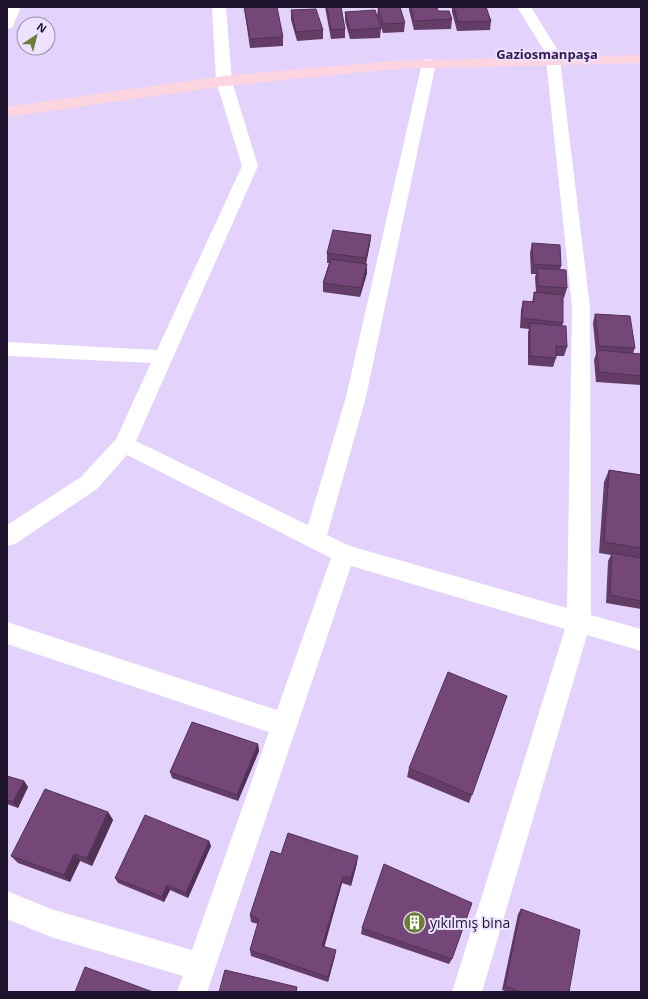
<svg xmlns="http://www.w3.org/2000/svg" width="648" height="999" viewBox="0 0 648 999" font-family="'Open Sans',sans-serif">
<style>
.lines{fill:none;stroke-linecap:round;stroke-linejoin:round}
.minor{fill:#fff;fill-rule:evenodd}
.major{fill:#fed4de;fill-rule:evenodd}
.wall{fill:#643d67}
.shaded-wall{fill:#513254}
.building{fill:#744778;stroke:#513254}
.labels{text-anchor:middle;dominant-baseline:central;stroke-width:4;stroke-linejoin:round;paint-order:stroke}
.far-district-label{font-size:13px;font-weight:bold;fill:#341850;stroke:#ede2ff}
.near-poi-label{font-size:14px;fill:#1e132c;stroke:#ede2ff;text-anchor:start}
</style>
<rect width="100%" height="100%" fill="#e3d2fc"/>
<g class="lines">
<path class="minor" d="M7,7H21L12,28L7,29Z
M212,7H226L232,81L258,166L136,441L308,525L346,397L422,63L424,60L429,59L434,60L436,63L366,397L327,535L350,546L567,608L572,307L546,60L548,57L553,56L558,57L560,60L590,307L591,615L641,629V651L587,635L482,992H452L565,629L351,566L207,992H177L183,976L51,937L7,919V891L51,909L192,950L269,732L7,644V622L277,710L331,558L127,455L97,489L15,544L7,546V525L81,477L116,439L151,363L7,356V342L157,350L242,166L216,81Z
M517,7H531L557,49L555,52L550,53L545,52Z"/>
<path class="major" d="M641,55V63L393,69L224,86L7,117V107L224,76L393,61Z"/>
</g>
<path class="wall" d="M244,7L283,37V46L250,48L245,14Z
M325,7H341L345,29V38L331,39Z
M378,7L405,23L404,32L383,33L377,16Z
M409,7H437L438,11L452,19L451,29L414,30L409,10Z
M452,7H486L491,21L490,30L457,31L452,12Z
M291,10L323,30V39L297,41L291,20Z
M345,12L381,28L380,38L350,39L345,21Z
M371,235L370,244L366,264L367,273L360,297L323,292V283L329,263H327V253Z
M532,243L561,266L560,270L567,288L564,298L563,297V323L562,326L567,347L564,356H556V358L553,367L528,365V332L529,329L520,328L521,310L523,301L532,302L534,292H536L535,277L536,274H531L530,253Z
M595,314L635,348L633,353L641,354V385L596,382L594,360L596,354L593,323Z
M609,470L641,475V609L606,603L608,561L611,555L599,553L604,482Z
M507,696L469,803L407,777L409,768Z
M258,744L259,751L238,801L172,778L170,772Z
M7,776L24,781L28,787L18,808L7,804Z
M108,812L113,820L92,866L80,861L70,882L18,863L11,856Z
M209,841L211,846L188,898L170,890L164,902L118,883L115,878Z
M357,863L351,886L342,883L324,946L335,956L328,982L251,956L250,950L258,924L251,922L250,915Z
M521,909L569,992H508L502,990L518,914Z
M362,928L452,959L449,964L361,934Z"/>
<path class="shaded-wall" d="M371,235L370,244L365,267L366,258Z
M367,264V273L360,297L361,288Z
M258,744L259,751L238,801L237,795Z
M24,781L28,787L18,808L13,802Z
M108,812L113,820L92,866L87,858Z
M209,841L211,846L188,898L186,893Z
M74,854L80,861L70,882L64,875Z
M358,856L357,863L351,886V878Z
M343,876L342,883L323,952L322,946Z
M167,885L170,890L164,902L162,897Z
M336,950L335,956L328,982V977Z"/>
<path class="building" d="M244,7H277L283,37L250,39Z
M327,7H341L345,29L331,30Z
M378,7H400L405,23L383,24Z
M411,7H437L438,11H449L452,19L414,21Z
M454,7H486L491,21L458,22Z
M316,9L323,30L296,32L291,10Z
M375,10L381,28L350,30L345,12Z
M333,230L371,235L366,258L327,253Z
M532,243L560,245L561,266L533,264Z
M331,259L367,264L361,288L323,283Z
M537,268L566,270L567,288L538,286Z
M534,292L563,295V323L522,318L523,301L534,302Z
M595,314L630,316L635,348L599,346Z
M530,323L566,326L567,347L556,346V358L530,356Z
M597,350L641,354V376L599,372Z
M609,470L641,475V548L604,542Z
M612,553L641,558V601L610,595Z
M448,672L507,696L472,795L409,768Z
M192,722L258,744L237,795L170,772Z
M7,776L24,781L13,802L7,800Z
M45,789L108,812L87,858L74,854L64,875L11,856Z
M145,815L209,841L186,893L167,885L162,897L115,878Z
M288,833L358,856L351,878L343,876L322,946L336,950L328,977L250,950L259,919L250,915L271,851L281,854Z
M384,864L472,903L452,959L362,928Z
M521,909L580,930L569,992H521L505,986Z
M85,967L153,992H75Z
M225,970L297,987L296,992H219Z"/>
<defs>
<symbol id="building-disc" viewBox="-11 -11 22 22"><circle r="9.5" fill="#698032" stroke="#ede2ff"/><path d="M-4-6H4V6H1V3H-1V6H-4ZM-2.5-4.3h1.7v1.8h-1.7ZM.8-4.3h1.7v1.8H.8ZM-2.5-1h1.7V.8h-1.7ZM.8-1h1.7V.8H.8Z" fill="#fff"/></symbol>
</defs>
<g fill-rule="evenodd">
<use href="#building-disc" x="402" y="910" width="25" height="25"/>
</g>
<g class="labels">
<g class="far-district-label">
<text x="547" y="54">Gaziosmanpaşa</text>
</g>
<g class="near-poi-label">
<text x="430" y="922">yıkılmış bina</text>
</g>
</g>
<rect width="648" height="999" fill="none" stroke="#1e132c" stroke-width="16"/>
<g transform="translate(36 36) rotate(35)"><circle r="19" fill="#ede2ff" stroke="#9a8fab"/>
<path d="M0-3L7 15L0 10L-7 15Z" fill="#698032"/>
<text y="-6" font-size="11" font-weight="bold" text-anchor="middle" fill="#1e132c">N</text>
</g>
</svg>
